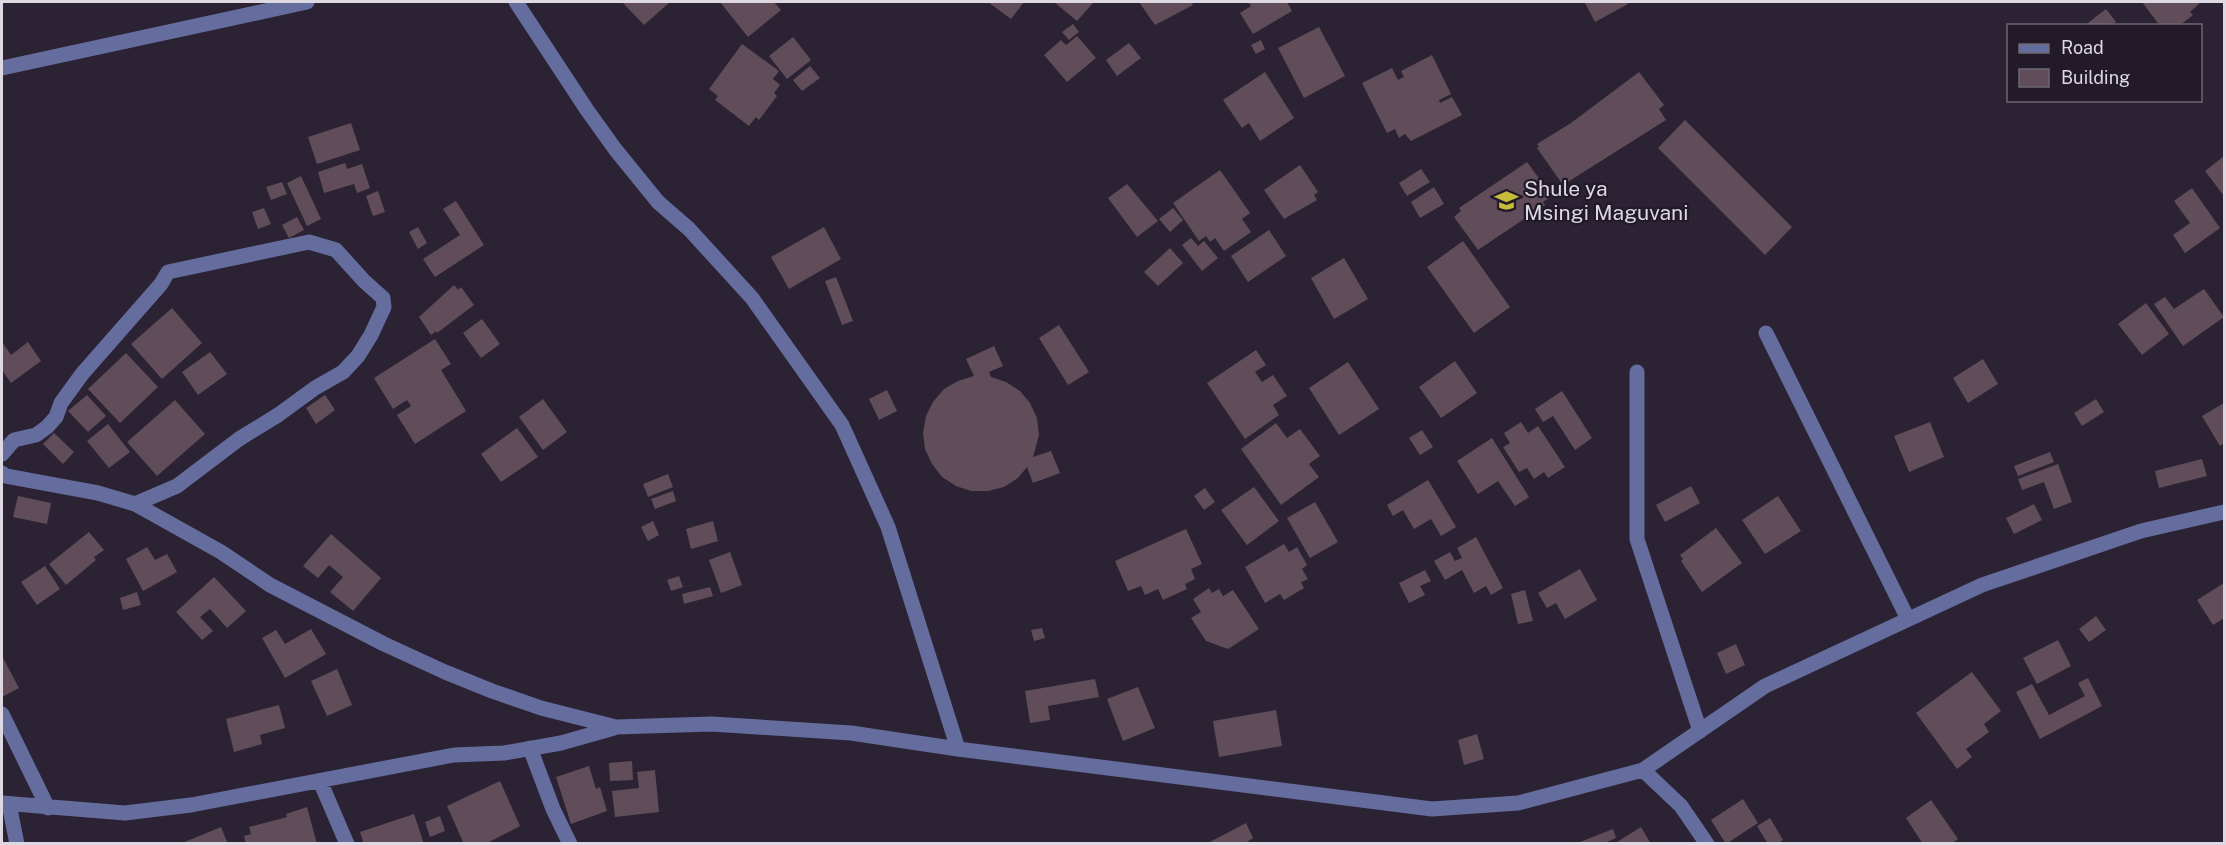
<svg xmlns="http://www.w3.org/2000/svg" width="2226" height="845" viewBox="0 0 2226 845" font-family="'Public Sans',sans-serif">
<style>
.building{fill:#604d59}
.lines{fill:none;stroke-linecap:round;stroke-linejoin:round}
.minor{stroke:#656c9e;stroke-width:15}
.labels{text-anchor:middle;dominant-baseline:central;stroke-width:4.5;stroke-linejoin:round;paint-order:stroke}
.poi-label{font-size:21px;fill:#ded8e3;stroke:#221929;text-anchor:start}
</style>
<rect width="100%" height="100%" fill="#2b2333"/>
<path class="building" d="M622,2H670L644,25Z
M720,2H774L781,10L748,37Z
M988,2H1024L1011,19Z
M1054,2H1092L1093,3L1077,21Z
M1139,2H1191L1193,5L1155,25Z
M1248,2H1287L1292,11L1253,34L1240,13L1251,6Z
M1588,2H1626L1628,4L1595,22L1585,3Z
M2142,2H2198L2199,4L2190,12L2193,15L2179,26H2160Z
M2106,9L2116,22L2111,26H2084Z
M1073,24L1079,32L1069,40L1062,32Z
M1319,27L1345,76L1304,98L1278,48Z
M1077,36L1096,58L1067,82L1044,55L1061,40L1066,45Z
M793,37L811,60L787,79L769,56Z
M1261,40L1265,49L1256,54L1251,45Z
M1129,43L1141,58L1117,76L1106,60Z
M742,44L779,71L773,79L780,85L774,93L777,96L759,120L756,117L749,126L715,100L718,96L709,89Z
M1432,55L1451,94L1439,100L1440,103L1452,97L1462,115L1411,141L1405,134L1399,138L1395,129L1387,133L1362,83L1392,68L1398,80L1404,77L1401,71Z
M810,66L820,78L802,91L793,80Z
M1265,72L1294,118L1260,141L1249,123L1242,128L1223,100Z
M1639,72L1664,105L1659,109L1666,120L1563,185L1537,148L1539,147L1537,144L1571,123Z
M1685,120L1792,227L1765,255L1658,148Z
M351,123L360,150L317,164L308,137Z
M2224,156V196L2205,171Z
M1527,162L1552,196L1543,202L1545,205L1478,250L1454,217L1461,211L1459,208Z
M345,163L347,169L362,164L370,188L357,193L354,184L324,193L318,172Z
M1300,165L1318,192L1314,195L1317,200L1284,219L1264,190Z
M1421,169L1430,182L1407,196L1399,183Z
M1220,170L1250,213L1242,219L1251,232L1224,251L1215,238L1210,242L1206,236L1199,241L1173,203Z
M301,176L321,219L307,226L287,183Z
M282,182L287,194L271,200L266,187Z
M1127,184L1158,221L1137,237L1108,198Z
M1434,187L1444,204L1420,218L1411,202Z
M2192,188L2220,228L2185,253L2173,235L2190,223L2174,201Z
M378,191L385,212L373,216L366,196Z
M456,201L484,245L435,277L423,259L460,235L443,209Z
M264,208L271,224L258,229L252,212Z
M1173,208L1183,220L1170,232L1159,219Z
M297,217L304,230L289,238L282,225Z
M418,227L427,243L418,249L409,232Z
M824,227L841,259L789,289L771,257Z
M1269,230L1286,256L1248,282L1231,256Z
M1191,238L1198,246L1204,241L1218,258L1202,271L1182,245Z
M1463,241L1510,307L1474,333L1427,267Z
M1170,248L1183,263L1158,286L1144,272Z
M1344,258L1368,299L1334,319L1311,278Z
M836,277L853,321L842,325L825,281Z
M454,285L458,290L461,287L474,305L437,333L436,331L431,335L419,317Z
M2204,289L2224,317L2183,346L2154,304L2165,297L2174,309Z
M2146,303L2169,334L2142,355L2118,324Z
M172,308L202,343L162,379L131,344Z
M482,319L500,344L481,358L463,333Z
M1059,325L1089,372L1068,385L1039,338Z
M435,339L451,364L441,370L466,411L415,444L397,415L411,406L407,400L393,409L374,378Z
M2,342L11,355L28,342L41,361L11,383L2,370Z
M994,346L1003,366L989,372L991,377L1006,382L1020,391L1030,403L1037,418L1039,435L1033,457L1051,451L1060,473L1033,483L1027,467L1018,478L1004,487L988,491H971L956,486L942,477L932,464L925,449L923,433L926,416L933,402L944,389L958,381L974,376L966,359Z
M1256,350L1266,365L1255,372L1262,382L1273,375L1287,396L1273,405L1279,415L1245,439L1207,383Z
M210,352L227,374L198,395L182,372Z
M126,353L158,387L120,423L88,389Z
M1983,359L1998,384L1968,403L1953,378Z
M1455,361L1477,393L1441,418L1419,387Z
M1348,362L1379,409L1339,435L1309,388Z
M887,390L897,411L879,420L869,399Z
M1562,391L1592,438L1575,450L1553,416L1543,422L1535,409Z
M87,395L106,416L88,432L68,411Z
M325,395L335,410L316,424L306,408Z
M543,399L567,432L543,450L519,417Z
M2096,399L2104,412L2082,426L2074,413Z
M175,400L205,434L157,476L127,442Z
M2224,403V443L2220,446L2202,416Z
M1521,422L1528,433L1538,426L1565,467L1548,478L1544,472L1534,479L1527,468L1519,472L1503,447L1510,443L1504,433Z
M1930,422L1944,457L1909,472L1894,436Z
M1276,423L1287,438L1300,429L1320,456L1309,464L1319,477L1281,505L1241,449Z
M108,424L130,452L109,468L87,441Z
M517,428L538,457L501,482L481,454Z
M1422,430L1433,447L1420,455L1409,438Z
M54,433L74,452L63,464L43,444Z
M1492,438L1529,497L1515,506L1498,481L1478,494L1457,461Z
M2050,452L2054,462L2018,476L2014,466Z
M2202,459L2207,476L2159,488L2155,471Z
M2058,464L2072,502L2054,509L2044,482L2022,490L2018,479Z
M668,474L673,487L648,497L643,484Z
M1428,480L1456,527L1441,536L1431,519L1414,529L1403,510L1393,516L1387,505Z
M1691,486L1700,503L1665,522L1656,505Z
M1254,487L1279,521L1247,545L1221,510Z
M1205,488L1215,502L1204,510L1194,496Z
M673,491L676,501L655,509L651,499Z
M18,496L51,503L47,524L13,517Z
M1778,496L1801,531L1765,554L1742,520Z
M1315,502L1338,542L1310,558L1287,518Z
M2034,504L2042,520L2014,534L2006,518Z
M653,521L659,535L648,541L641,527Z
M713,521L718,541L691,549L686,529Z
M1716,528L1742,563L1702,592L1681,561L1683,559L1680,555Z
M1186,529L1202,564L1191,569L1195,579L1185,584L1187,589L1163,600L1158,589L1145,595L1141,586L1128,591L1115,561Z
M89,532L104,550L94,557L96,560L66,585L49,564Z
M331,534L381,578L353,611L330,592L343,577L329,565L318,578L303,566Z
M1476,537L1503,588L1491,595L1486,586L1474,593L1462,570L1445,580L1434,561L1450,552L1455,561L1462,558L1457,548Z
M1284,544L1289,552L1297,547L1307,565L1302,569L1308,579L1301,582L1304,588L1284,600L1280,594L1265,603L1245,567Z
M147,547L155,560L167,554L177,572L143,591L126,559Z
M730,552L742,585L721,593L709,560Z
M45,566L60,589L37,605L21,582Z
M1580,569L1597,600L1565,619L1556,603L1547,608L1538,593Z
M1425,570L1431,581L1420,586L1425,595L1409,603L1399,583Z
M679,576L683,587L671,591L667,580Z
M214,577L246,611L227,628L210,609L200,617L213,631L202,640L176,612Z
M2224,583V618L2213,625L2197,600Z
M710,587L713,596L684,604L682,594Z
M1209,588L1212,593L1219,589L1223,596L1233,590L1259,629L1228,649L1206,641L1191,618L1201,612L1193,599Z
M1525,590L1533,621L1518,624L1511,594Z
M137,592L141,605L123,610L120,598Z
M2096,616L2106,630L2089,642L2079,629Z
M1042,628L1045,638L1034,641L1031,630Z
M311,629L326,654L285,678L262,638L276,630L285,644Z
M2058,640L2071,666L2037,684L2023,658Z
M1736,644L1745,665L1726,674L1717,653Z
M2,656L19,688L2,697Z
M337,669L352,705L327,716L311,681Z
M1972,672L2001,711L1984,724L1989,732L1966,749L1972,757L1957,769L1916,713Z
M2088,678L2102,706L2040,739L2016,692L2032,684L2049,715L2085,696L2078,683Z
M1095,679L1099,697L1048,706L1050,720L1030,723L1025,691Z
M1138,687L1155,728L1123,741L1107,699Z
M279,705L285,728L260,735L262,744L234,752L226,719Z
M1276,710L1282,746L1219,757L1213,721Z
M1477,734L1484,759L1464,765L1458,740Z
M632,761L633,780L610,781L609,763Z
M589,766L596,789L600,787L607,811L571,824L556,777Z
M655,770L659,812L615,817L612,791L639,788L637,772Z
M500,781L520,826L485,844H464L447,806Z
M1743,799L1758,823L1726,844L1711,820Z
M1931,800L1958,839L1951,844H1923L1906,818Z
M307,807L317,844H246L244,836L251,834L249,827L287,817L286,814Z
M414,814L424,844H364L360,832Z
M440,816L445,831L430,837L425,822Z
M1770,818L1783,840L1777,844H1768L1757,826Z
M1246,823L1253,838L1244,844H1206Z
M221,827L228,844H182V843Z
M1641,827L1651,844H1614Z
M1613,829L1616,838L1602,844H1575Z"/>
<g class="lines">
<path class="minor" d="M516,2L587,110L615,149L658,202L689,229L752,298L842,425L888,527L958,749
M2,68L307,2
M1766,333L1908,619
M1637,372V539L1700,731
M2,454L14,440L36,435L47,427L56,417L61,403L82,374L161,284L168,272L309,242L336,250L364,281L383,298L384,307L371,335L358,356L343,372L315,388L278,415L239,439L177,486L135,504
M2,473L6,476L98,493L135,504L221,552L270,585L384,644L445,672L492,691L541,708L616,727L712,724L851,733L958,749L1432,809L1518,803L1643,770L1765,686L1982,585L2141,531L2224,512
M2,714L48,808
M530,748L553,809L570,844
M1643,770L1681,806L1707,844
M320,781L347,844
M2,803L125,813L191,805L454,755L504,753L561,743L614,728
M9,804L17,844"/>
</g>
<defs>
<symbol id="school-bare" viewBox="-9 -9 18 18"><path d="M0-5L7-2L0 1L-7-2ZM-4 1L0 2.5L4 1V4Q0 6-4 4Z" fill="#c6bc3c" stroke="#221929" stroke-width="2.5" paint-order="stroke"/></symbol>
</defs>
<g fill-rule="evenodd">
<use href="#school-bare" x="1490" y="184" width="33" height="33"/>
</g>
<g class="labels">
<g class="poi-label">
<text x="1524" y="188">Shule ya<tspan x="1524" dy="24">Msingi Maguvani</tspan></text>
</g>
</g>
<rect width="2226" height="845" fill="none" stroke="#ded8e3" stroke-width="6"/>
<rect x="2007" y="24" width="195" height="78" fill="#221929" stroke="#6d6573" stroke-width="1.5"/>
<rect x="2019" y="44" width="30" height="9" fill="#656c9e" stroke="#6d6573" stroke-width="1.5"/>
<text x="2061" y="54" font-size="18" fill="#ded8e3">Road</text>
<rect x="2019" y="69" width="30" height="18" fill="#604d59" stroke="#6d6573" stroke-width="1.5"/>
<text x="2061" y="84" font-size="18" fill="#ded8e3">Building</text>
</svg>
